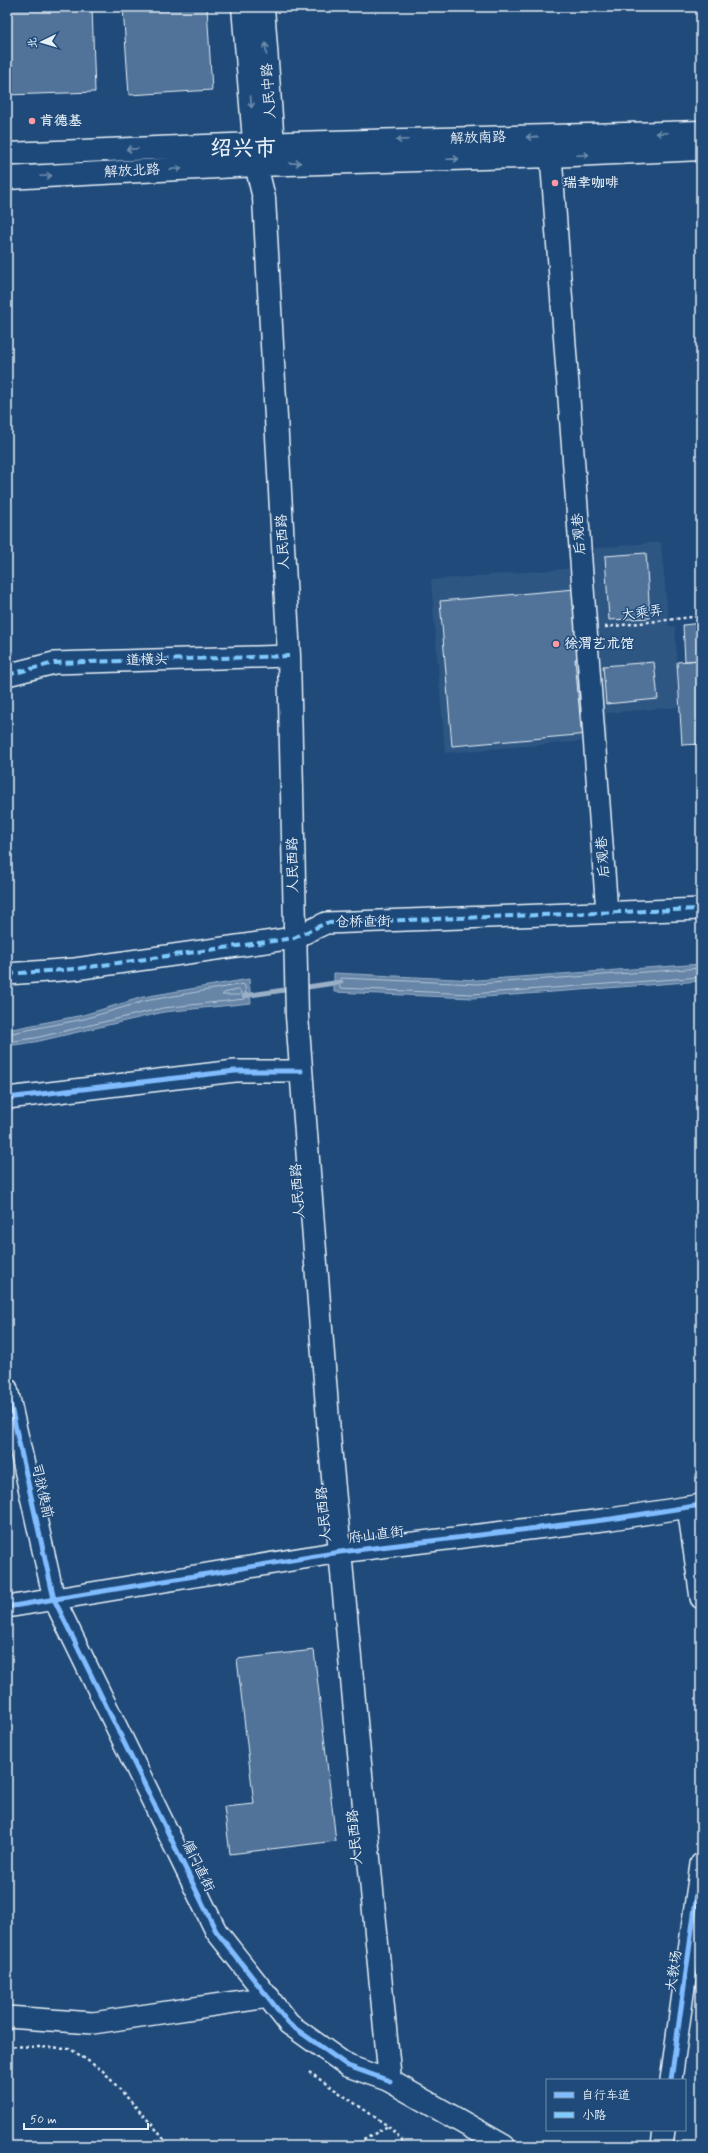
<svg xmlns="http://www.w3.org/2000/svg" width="708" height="2153" viewBox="0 0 708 2153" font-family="Mynerve,'LXGW WenKai TC',sans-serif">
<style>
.built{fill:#2e5683}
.green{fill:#3c628c;stroke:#92aac2}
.water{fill:#6685a7;stroke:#9ab0c7}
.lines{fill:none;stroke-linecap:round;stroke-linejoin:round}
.shore{stroke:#b4c6d8;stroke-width:1}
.stream{stroke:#9ab0c7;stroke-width:5}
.building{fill:#517399;stroke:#e8f1f8;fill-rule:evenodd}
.minor-casing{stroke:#e8f1f8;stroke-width:24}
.major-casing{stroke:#e8f1f8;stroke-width:25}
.path{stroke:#e8f1f8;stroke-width:2.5;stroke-dasharray:3 3;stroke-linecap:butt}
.minor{stroke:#1f4a7a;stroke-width:21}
.major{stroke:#1f4a7a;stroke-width:22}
.quiet{stroke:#80caff;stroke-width:4;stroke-dasharray:8 4;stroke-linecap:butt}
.cycleway-casing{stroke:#1f4a7a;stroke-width:8}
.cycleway{stroke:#80bcff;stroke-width:5}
.oneway{stroke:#6f8dac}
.poi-dot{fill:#ff9aa2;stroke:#1f4a7a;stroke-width:1.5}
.labels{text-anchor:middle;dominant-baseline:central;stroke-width:3;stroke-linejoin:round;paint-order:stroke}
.street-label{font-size:14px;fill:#e8f1f8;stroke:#1f4a7a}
.poi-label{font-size:14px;font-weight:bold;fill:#e8f1f8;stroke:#1f4a7a;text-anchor:start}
.town-label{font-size:22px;font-weight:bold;fill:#e8f1f8;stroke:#1f4a7a}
</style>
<rect width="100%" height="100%" fill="#1f4a7a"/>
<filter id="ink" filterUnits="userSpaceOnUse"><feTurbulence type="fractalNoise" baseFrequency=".025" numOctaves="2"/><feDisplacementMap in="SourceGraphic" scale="8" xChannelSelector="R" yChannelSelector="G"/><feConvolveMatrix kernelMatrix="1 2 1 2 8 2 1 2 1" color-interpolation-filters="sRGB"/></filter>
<g filter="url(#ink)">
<path class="built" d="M661,542L669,626H675L679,707L606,713L608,739L445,753L431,580L576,568L574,550Z"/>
<path class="green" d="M575,659H579L585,729H581Z"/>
<path class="water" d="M701,964V981L472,998L334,992V973L477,980Z
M249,979L251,1003L164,1012L35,1042L7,1046V1030L83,1015L143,997Z"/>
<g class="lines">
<path class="shore" d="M701,968L477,984L340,978L338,980L340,988L472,994L701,977
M239,990L241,992L240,995H222L224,993Z
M7,1034L84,1019L145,1001L243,984L245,986L246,997L245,999L163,1008L35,1038L7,1042"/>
<path class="stream" d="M301,988L341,982
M244,996L291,989"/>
</g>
<path class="building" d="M7,7H92L95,92L7,95Z
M123,7H207L212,90L129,95Z
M646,553L650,618L609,620L605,556Z
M575,589L588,734L452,746L440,601ZM575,659H579L585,729H581Z
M701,623V660L685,661L683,625Z
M700,660L701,744L682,745L677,662Z
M654,662L658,699L606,704L603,666Z
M314,1650L336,1841L230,1854L224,1807L254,1804L237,1659Z"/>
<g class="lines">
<defs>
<path id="minor" d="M551,156L607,912
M7,675L54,663L289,656
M7,974L75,969L294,938L326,923L701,909
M7,1098L235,1071H301
M7,1389L54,1599L216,1931L289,2024L348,2066L390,2081
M688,1507L701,1598
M7,1607L340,1552L611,1519L701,1505
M7,2017L93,2023L269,1997
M671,2080L701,1864
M662,2146L664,2130"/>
<path id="major" d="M243,7L256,165L264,198L289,656L297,1016L330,1446L390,2081L504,2146
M263,7L274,158
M7,154L255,144L701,132
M7,178L256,165L551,156L701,149"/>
</defs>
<use href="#minor" class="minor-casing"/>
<use href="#major" class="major-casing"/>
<path class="path" d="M605,627L701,616
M7,2046L69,2048L103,2071L155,2128L169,2146
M309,2072L388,2126L408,2146
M353,2146L388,2126"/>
<use href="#minor" class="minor"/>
<use href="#major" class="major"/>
<path class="quiet" d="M7,675L54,663L289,656
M7,974L75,969L294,938L326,923L701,909"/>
<defs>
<path id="cycleway" d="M7,1098L235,1071H301
M7,1389L54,1599L216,1931L289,2024L348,2066L390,2081
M7,1607L340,1552L611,1519L701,1505
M671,2080L701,1864"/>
</defs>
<use href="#cycleway" class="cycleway-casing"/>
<use href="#cycleway" class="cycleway"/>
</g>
<defs><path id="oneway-shaft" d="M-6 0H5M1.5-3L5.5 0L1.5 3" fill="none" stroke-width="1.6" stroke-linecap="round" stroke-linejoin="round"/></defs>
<g class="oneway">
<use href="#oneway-shaft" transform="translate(266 49) rotate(-94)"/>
<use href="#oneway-shaft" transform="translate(251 102) rotate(85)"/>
<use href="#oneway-shaft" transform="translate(662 133) rotate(178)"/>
<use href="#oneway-shaft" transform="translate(532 137) rotate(178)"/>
<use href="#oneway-shaft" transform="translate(402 140) rotate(178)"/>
<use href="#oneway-shaft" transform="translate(132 149) rotate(178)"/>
<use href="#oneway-shaft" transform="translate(583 155) rotate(-3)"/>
<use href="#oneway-shaft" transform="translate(453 159) rotate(-2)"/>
<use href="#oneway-shaft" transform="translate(295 163) rotate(-2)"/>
<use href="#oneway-shaft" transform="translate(176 169) rotate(-3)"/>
<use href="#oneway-shaft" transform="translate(46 176) rotate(-3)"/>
</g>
</g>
<g class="poi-dot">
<circle cx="32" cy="121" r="4"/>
<circle cx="555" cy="183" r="4"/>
<circle cx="556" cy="644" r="4"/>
</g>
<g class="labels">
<g class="street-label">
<text transform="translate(269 91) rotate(-94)">人民中路</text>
<text transform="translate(478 138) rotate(-2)">解放南路</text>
<text transform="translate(132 171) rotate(-3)">解放北路</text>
<text transform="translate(579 534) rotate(-94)">后观巷</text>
<text transform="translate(283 542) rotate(-93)">人民西路</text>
<text transform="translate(642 613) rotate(-7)">大乘弄</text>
<text transform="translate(147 660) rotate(-2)">道横头</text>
<text transform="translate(603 857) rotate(-94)">后观巷</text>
<text transform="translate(293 865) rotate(-91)">人民西路</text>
<text transform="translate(363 922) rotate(-1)">仓桥直街</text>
<text transform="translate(298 1191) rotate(-94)">人民西路</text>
<text transform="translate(42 1491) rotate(77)">司狱使前</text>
<text transform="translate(324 1514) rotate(-95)">人民西路</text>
<text transform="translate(376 1535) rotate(-7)">府山直街</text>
<text transform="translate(355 1837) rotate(-95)">人民西路</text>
<text transform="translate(198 1866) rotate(64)">偏门直街</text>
<text transform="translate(674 1971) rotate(-82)">大教场</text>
</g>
<g class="poi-label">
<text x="40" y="121">肯德基</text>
<text x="563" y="183">瑞幸咖啡</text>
<text x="564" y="644">徐渭艺术馆</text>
</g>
<g class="town-label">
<text x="243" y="149">绍兴市</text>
</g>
</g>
<rect width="708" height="2153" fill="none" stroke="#1f4a7a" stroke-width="24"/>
<rect x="12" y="12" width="684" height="2129" fill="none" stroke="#e8f1f8" stroke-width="1.5" filter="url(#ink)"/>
<rect x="546" y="2079" width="140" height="52" fill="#1f4a7a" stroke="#6f8dac"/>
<rect x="554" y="2092" width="20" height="6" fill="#80bcff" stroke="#6f8dac"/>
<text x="582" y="2099" font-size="12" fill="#e8f1f8">自行车道</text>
<rect x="554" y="2112" width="20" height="6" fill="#80caff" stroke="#6f8dac"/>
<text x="582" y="2119" font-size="12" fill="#e8f1f8">小路</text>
<g transform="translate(42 42) rotate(265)" stroke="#1f4a7a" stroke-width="3" paint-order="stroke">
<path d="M0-3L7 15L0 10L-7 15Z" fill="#e8f1f8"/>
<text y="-6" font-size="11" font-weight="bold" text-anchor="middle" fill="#e8f1f8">北</text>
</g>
<path d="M24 2123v6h124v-6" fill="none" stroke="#e8f1f8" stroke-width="2"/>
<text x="30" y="2123" font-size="12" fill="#e8f1f8" stroke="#1f4a7a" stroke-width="3" paint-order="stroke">50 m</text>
</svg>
